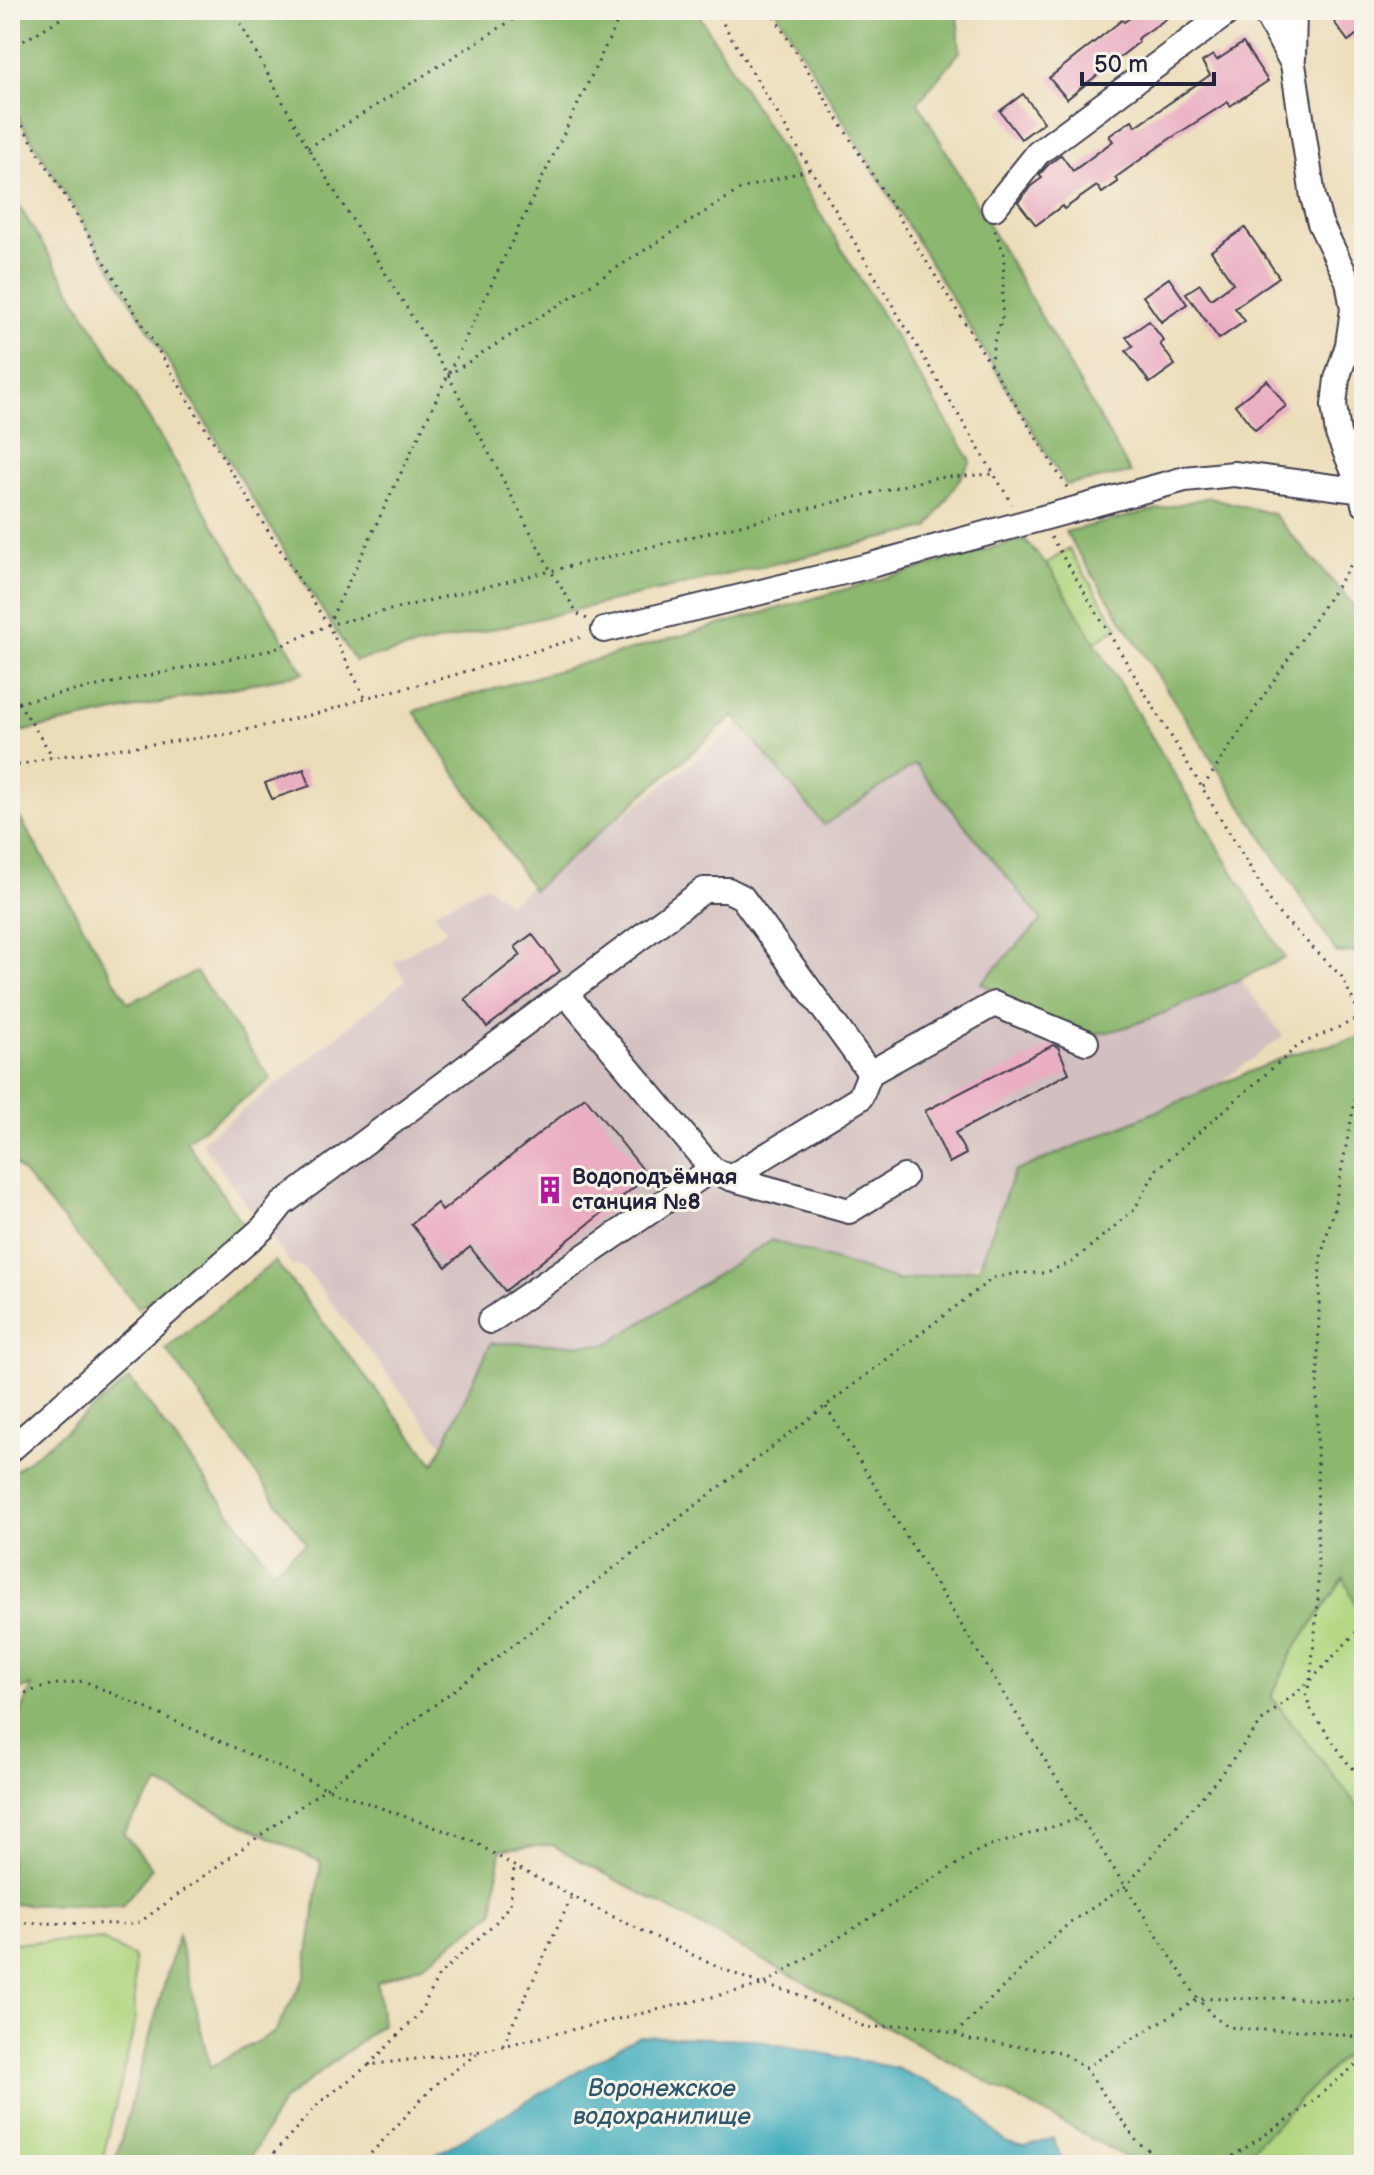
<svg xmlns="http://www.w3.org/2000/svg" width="1374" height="2175" viewBox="0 0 1374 2175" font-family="'Balsamiq Sans',sans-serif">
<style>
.industrial{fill:#d2bfc0}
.green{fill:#b0d67f;stroke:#697c5d;stroke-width:2}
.forest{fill:#8cb76e;stroke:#576c54;stroke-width:2}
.water{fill:#3eabbc;stroke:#30667c;stroke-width:2}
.building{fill:#eaadc2}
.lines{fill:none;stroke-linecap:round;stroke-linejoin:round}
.minor-casing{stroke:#403e4e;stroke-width:28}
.path{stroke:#403e4e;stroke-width:3;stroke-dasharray:2 6;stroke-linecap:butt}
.minor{stroke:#fff;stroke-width:24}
.labels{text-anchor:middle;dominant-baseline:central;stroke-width:6;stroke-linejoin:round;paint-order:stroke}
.poi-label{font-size:22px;font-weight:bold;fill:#22223b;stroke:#f7f3e8;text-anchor:start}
.water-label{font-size:24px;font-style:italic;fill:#2d596f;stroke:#f7f3e8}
</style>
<rect width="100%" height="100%" fill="#f7f3e8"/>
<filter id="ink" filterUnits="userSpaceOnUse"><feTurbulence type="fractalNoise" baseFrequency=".0125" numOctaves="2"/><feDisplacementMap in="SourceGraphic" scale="16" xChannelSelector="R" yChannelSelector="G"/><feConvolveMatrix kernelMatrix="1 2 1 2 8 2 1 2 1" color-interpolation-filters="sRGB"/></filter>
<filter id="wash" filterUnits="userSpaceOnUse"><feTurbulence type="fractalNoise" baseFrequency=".006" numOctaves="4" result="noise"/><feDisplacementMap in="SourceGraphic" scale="32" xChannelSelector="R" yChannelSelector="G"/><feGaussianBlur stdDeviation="1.8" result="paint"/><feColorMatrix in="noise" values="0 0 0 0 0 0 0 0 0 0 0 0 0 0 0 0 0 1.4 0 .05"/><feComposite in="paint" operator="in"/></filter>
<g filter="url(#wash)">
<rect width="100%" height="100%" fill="#ecddb9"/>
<path class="industrial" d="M936,576L1283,1036L549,1581L305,1269L291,1265L201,1142L284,1079L406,980L393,963L446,930L434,912L486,885L509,903Z"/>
<path class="green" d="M1069,549L1118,627L1081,651L1031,573Z
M1345,1577L1364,1625V1814L1271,1697L1292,1653Z
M102,1940L134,1957L135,2024L101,2165H14V2134L10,2126V1943Z
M1364,2035V2165H1236Z"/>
<path class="forest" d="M10,10H696L971,461L928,528L355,661L294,566L10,104Z
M776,10H957L960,52L918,102L1131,473L1066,485Z
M10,191L304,673L10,734Z
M1209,497L1273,514L1364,617V952L1337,953L1065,532Z
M1024,539L1052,571L1285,958C1251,973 1120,1039 1092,1033C1052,1025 1016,1003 981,983L1042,920L915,764L824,825L734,716L533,890L414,711Z
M10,806H13L128,1003L196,972L271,1079L186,1141L245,1227L139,1308L10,1158Z
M1364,1037V1625L1344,1578L1292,1653L1271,1697L1364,1814V2035L1236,2165H1140L552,1845L501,1849L493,1913L424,1964L377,1982L382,2024L283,2101L246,2165H114L178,1935L210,2067L275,2032L305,1976L321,1862L159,1784L123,1833L152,1868L122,1906L10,1904V1739L32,1686L10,1692V1475L130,1379L273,1570L306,1543L166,1349L275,1261L434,1464L491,1343L606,1345L771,1240L899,1281L979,1268L1014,1172L1291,1054Z"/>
<path class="water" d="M639,2036L750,2039L896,2068L964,2099L1005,2142L1025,2147L1053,2138L1061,2158L1078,2165H418Z"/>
<g id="blocks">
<path class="building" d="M1142,10H1160L1166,19L1137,39L1139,42L1067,99L1049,78L1122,20L1124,22Z
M1344,10H1364V29L1348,41L1332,19Z
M1243,43L1268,81L1230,106L1228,102L1168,140L1115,178L1118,182L1102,193L1097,186L1064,209L1062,206L1036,225L1018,202L1031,186L1042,178L1039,175L1048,165L1061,155L1073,171L1113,141L1109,136L1132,120L1136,126L1210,75L1202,62L1213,55L1217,60Z
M1023,94L1044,122L1021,139L1000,111Z
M1245,228L1279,277L1235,308L1245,321L1219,339L1186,293L1200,284L1211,299L1233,283L1211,251Z
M1169,278L1187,304L1161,322L1143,296Z
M1149,321L1164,341L1160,344L1175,365L1150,383L1126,351L1133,346L1126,337Z
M1267,380L1286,406L1255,430L1235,405Z
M304,769L310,786L272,799L265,783Z
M532,934L560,971L487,1027L465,999L521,955L515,947Z
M1053,1045L1058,1047L1069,1073L955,1133L966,1154L949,1163L925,1111Z
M585,1097L648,1176L505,1291L470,1247L446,1267L411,1224L437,1203L442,1211Z"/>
</g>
</g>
<g filter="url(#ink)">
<use href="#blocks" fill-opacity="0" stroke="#403e4e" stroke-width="2"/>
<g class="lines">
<defs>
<path id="minor" d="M1264,10L1293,64L1313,197L1320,223L1348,281L1353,309L1348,345L1337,379L1334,405L1338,434L1362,491L1364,504
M1293,58L1294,10
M994,208L1038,153L1231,10
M604,630L864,567L1185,479L1234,474L1364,491
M712,1169L730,1178L849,1211L904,1177
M730,1178L860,1098L870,1073
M490,1321L712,1169L566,994
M10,1450L263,1228L282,1204L704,890H728L742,897L870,1073L994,1004L1086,1042"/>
</defs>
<use href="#minor" class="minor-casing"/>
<path class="path" d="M233,10L308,148L448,375L551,571L578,614L587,619
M715,10L1012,504
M770,10L1068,489
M10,49L75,10
M10,105L251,504L328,625L365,698
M308,148L528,10
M990,365L994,342L1002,319L1004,254L994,228
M448,375L741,189L811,169
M1051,537L1277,912L1342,977L1361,1017L1360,1074L1334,1209L1320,1260L1317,1409L1318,1603L1310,1681L1306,1696L1311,1710L1349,1765L1364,1777
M328,625L623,10
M10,689L53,757
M10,704L272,650L328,625L934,478L994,474
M10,767L53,757L229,734L327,711L365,698L444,678L585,636
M1203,787L1364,545
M1361,1017L1364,1000
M826,1407L1081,1818L1198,1999L1213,2016L1228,2027L1258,2030H1308L1364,2038
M10,1698L50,1685L84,1681L326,1788L473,1841L514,1866L595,1908L718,1967L763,1985L981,1849L1081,1818
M10,1925L16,1923L129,1924L140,1922L326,1788L993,1278L1018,1273H1045L1072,1262L1134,1210L1157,1169L1299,1045L1364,1016
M955,2034L971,2040L1061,2052L1085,2068L1138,2143L1170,2165
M503,2045L572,1896
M369,2065L419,2014L439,1975L497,1921L510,1904L514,1868
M1085,2068L1198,1999L1287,1998L1343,2001L1364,1997
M263,2165L320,2102L369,2065L481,2051L763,1985L795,1993L867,2028L905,2025L928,2026L955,2034L1069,1923L1126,1886L1217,1779L1263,1720L1310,1681L1364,1624
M360,2165L435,2085L478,2053
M1219,2165L1297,2114L1364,2058"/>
<use href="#minor" class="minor"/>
</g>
</g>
<defs>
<symbol id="building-bare" viewBox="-9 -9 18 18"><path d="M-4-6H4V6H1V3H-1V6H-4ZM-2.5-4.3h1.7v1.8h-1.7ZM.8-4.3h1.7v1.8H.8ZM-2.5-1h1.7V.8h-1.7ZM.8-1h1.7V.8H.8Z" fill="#b5179e" stroke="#f7f3e8" stroke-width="2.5" paint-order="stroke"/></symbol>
</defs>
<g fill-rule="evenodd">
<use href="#building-bare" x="530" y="1170" width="40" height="40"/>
</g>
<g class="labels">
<g class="poi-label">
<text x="572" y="1177">Водоподъёмная<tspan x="572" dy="25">станция №8</tspan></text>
</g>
<g class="water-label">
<text x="662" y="2088">Воронежское<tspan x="662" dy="28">водохранилище</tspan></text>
</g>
</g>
<rect width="1374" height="2175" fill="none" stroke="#f7f3e8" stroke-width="40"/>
<path d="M1082 72v12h132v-12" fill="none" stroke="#22223b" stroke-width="4"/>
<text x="1094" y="72" font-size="24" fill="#22223b" stroke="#f7f3e8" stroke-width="6" paint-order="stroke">50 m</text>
</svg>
